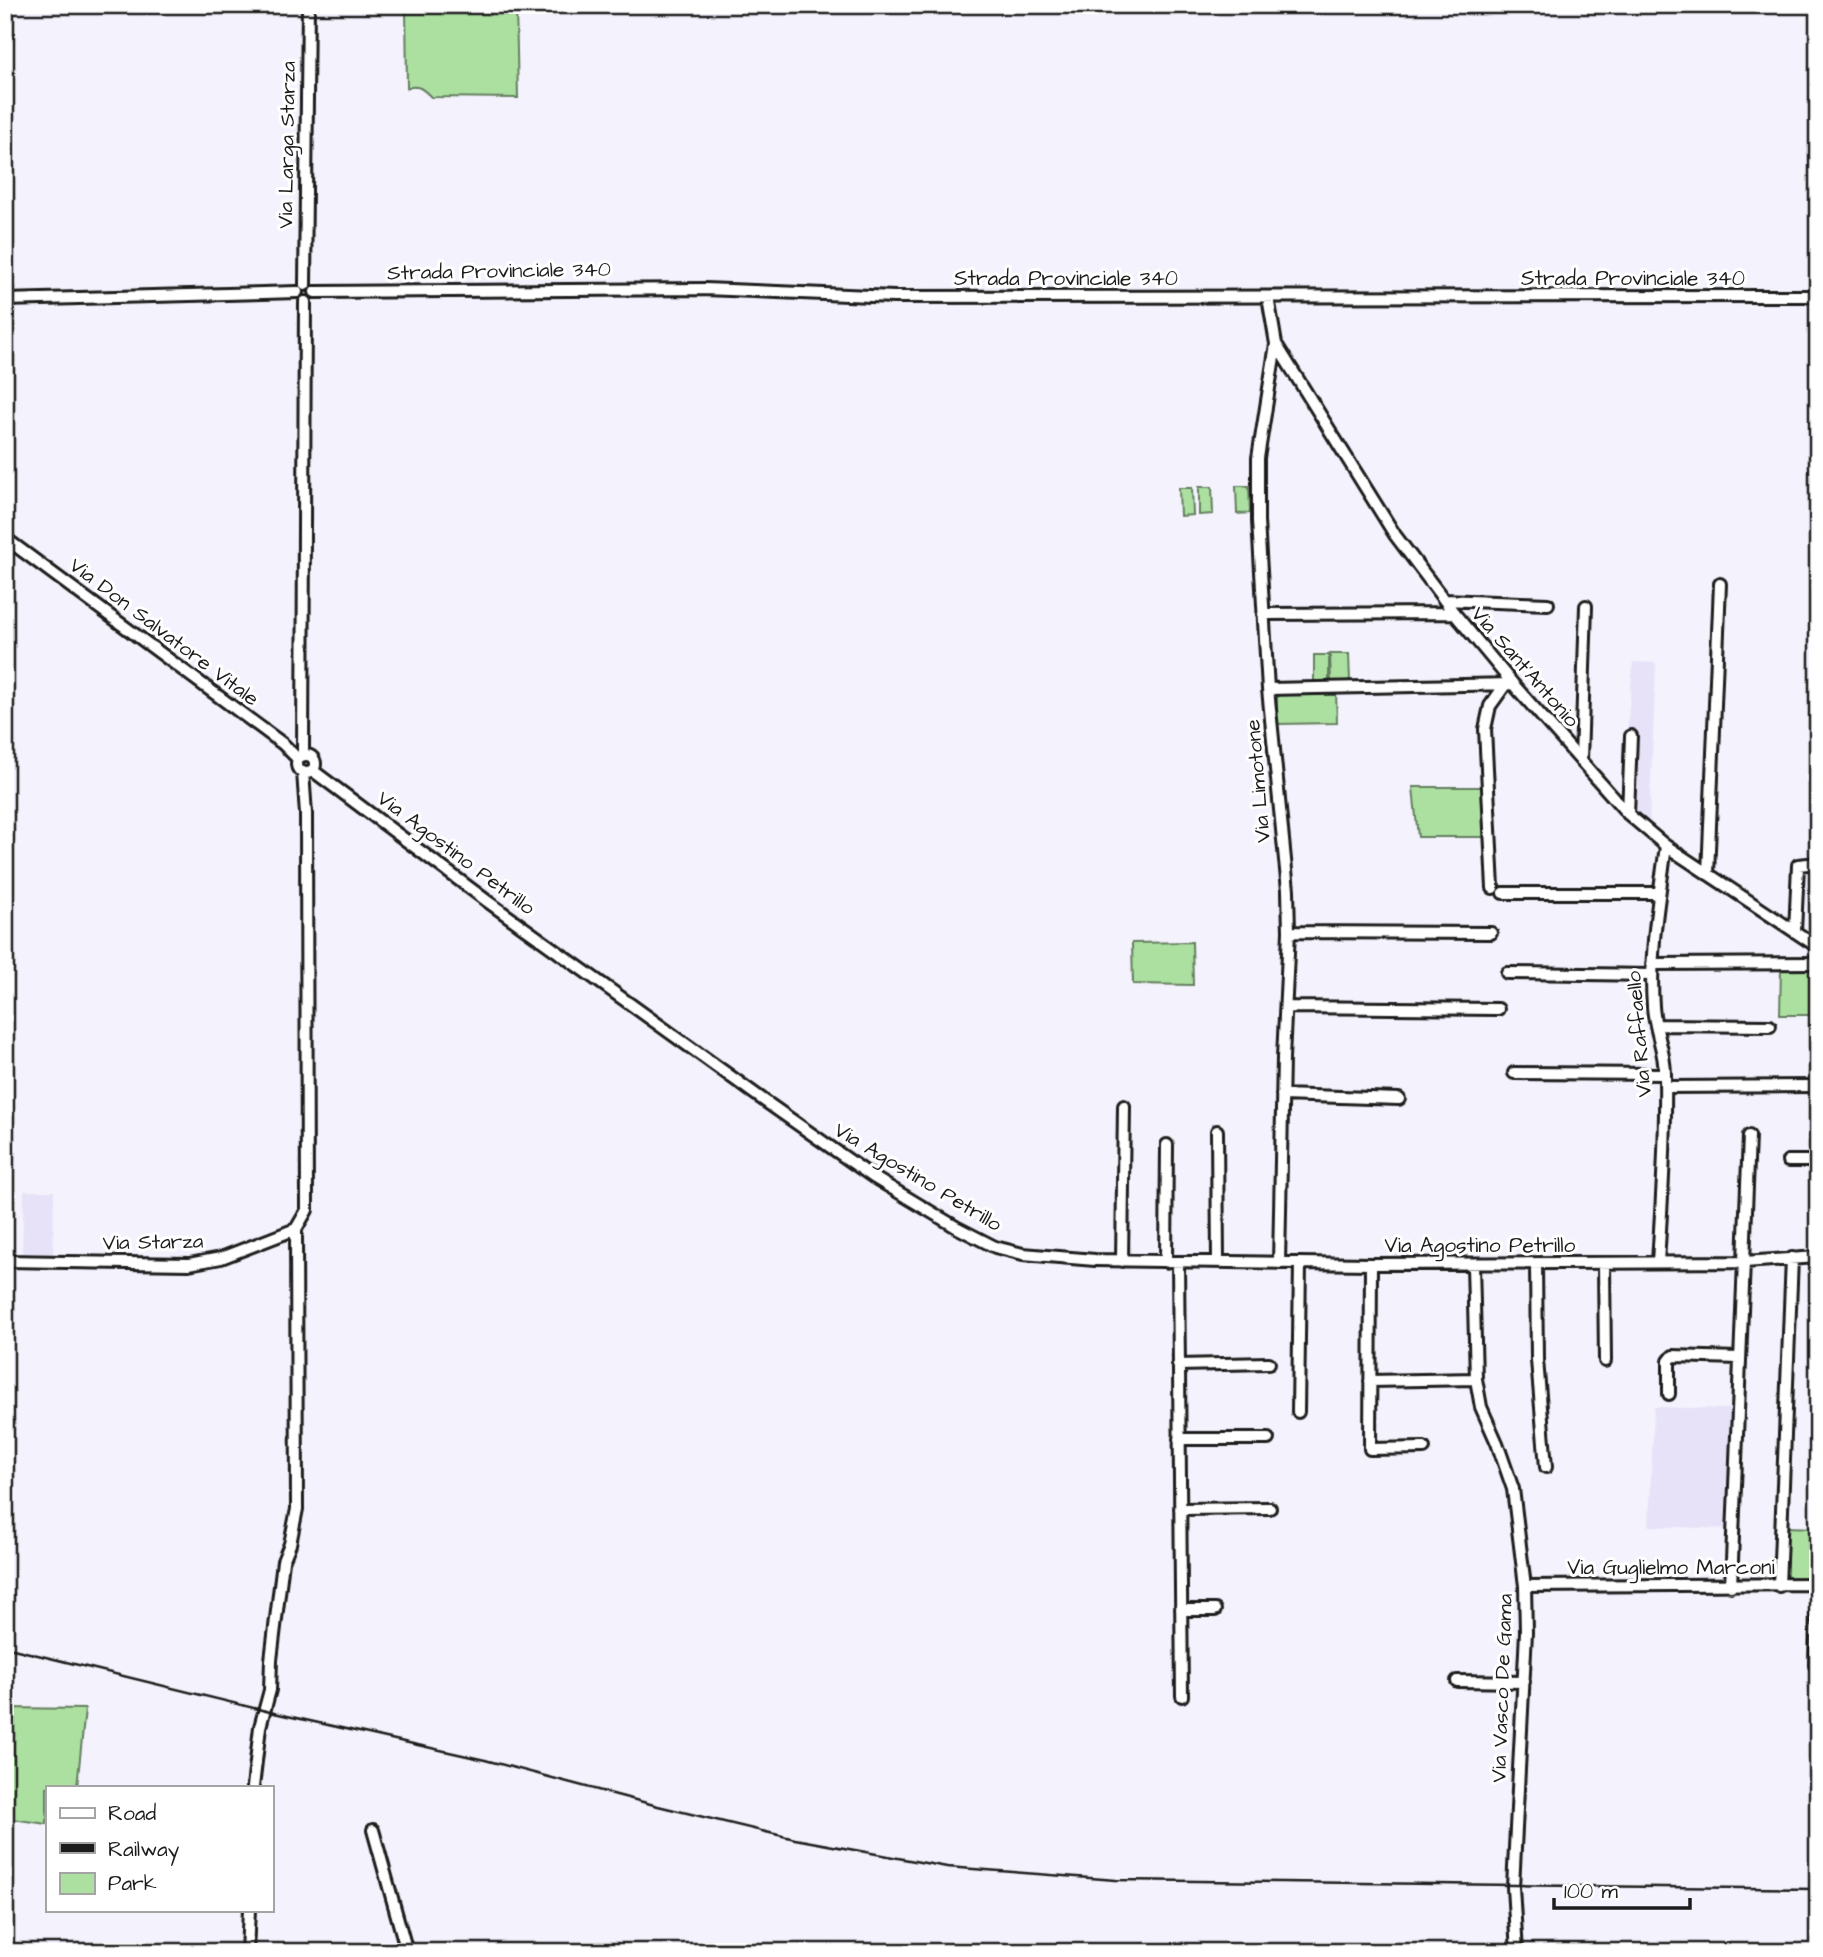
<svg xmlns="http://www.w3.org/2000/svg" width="1823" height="1957" viewBox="0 0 1823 1957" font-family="'Architects Daughter',sans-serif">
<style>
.built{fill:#e7e2f8}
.green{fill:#ace0a1;stroke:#647e5e;stroke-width:2}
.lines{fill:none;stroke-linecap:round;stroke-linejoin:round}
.minor-casing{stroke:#1c1c1c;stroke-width:16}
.minor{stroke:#fff;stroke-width:10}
.rail{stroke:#1c1c1c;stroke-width:2.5}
.labels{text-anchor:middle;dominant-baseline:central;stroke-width:6;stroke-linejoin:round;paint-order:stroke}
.street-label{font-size:21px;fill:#1c1c1c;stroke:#fff}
</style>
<rect width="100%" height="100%" fill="#f4f2fc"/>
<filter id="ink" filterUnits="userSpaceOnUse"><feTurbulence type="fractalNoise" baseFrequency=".0143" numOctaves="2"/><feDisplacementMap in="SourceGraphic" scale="14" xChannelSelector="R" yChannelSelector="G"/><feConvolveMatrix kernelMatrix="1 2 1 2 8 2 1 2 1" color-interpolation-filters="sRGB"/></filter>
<g filter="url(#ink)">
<path class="built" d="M1633,662L1656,663L1649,827L1631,811L1627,733Z
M5,1191H13L11,1253H5Z
M24,1191H54L53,1255L22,1254Z
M1654,1407L1732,1409L1730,1529L1649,1526Z"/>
<path class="green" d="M406,5H516L518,98L431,97C423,89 418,84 407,88Z
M1236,486H1249L1250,513L1237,514Z
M1199,487H1212L1213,514L1199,515Z
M1179,488H1192L1193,515L1180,516Z
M1330,654H1349L1350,682H1331Z
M1314,655H1329V682H1314Z
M1336,691L1337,723L1277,724V692Z
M1413,787H1482L1485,837H1418Z
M1192,942L1193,985L1133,984L1132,943Z
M1781,969H1818V1015H1780Z
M1784,1527L1818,1528V1579L1782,1580Z
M5,1708L85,1709L77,1787H47V1824L5,1818Z"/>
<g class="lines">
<defs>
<path id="minor" d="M305,285L308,5
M315,292L705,289L894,297L1818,296
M1268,297L1276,344L1258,458V521L1268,689L1288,890L1289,932L1283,1058L1279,1263
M5,300L297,292
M1276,344L1395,535L1454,613L1513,684L1628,814L1666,846L1818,947
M5,538L283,744L298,759
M1444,600L1548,604
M1263,614L1454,613
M1268,689L1513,684
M297 764a9 9 0 1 1 18 0a9 9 0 1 1-18 0Z
M303,755L305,302
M1581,760L1586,606
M312,770L487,901L769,1104L873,1177L956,1227L995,1247L1023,1254L1095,1260L1371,1264L1744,1262L1818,1257
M1628,814L1631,736
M1708,874L1720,584
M1493,888L1485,729L1490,706L1505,685
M1503,893H1659
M1289,932L1491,933
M1795,932L1798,865L1818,863
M1652,964L1818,963
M1507,973L1652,975
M1287,1007L1498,1009
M1657,1025L1770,1026
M1514,1073L1665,1074
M1665,1087L1818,1086
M1282,1095L1399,1099
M1217,1131L1218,1262
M1788,1161H1818
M5,1261L189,1264L221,1258L296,1229
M1122,1261L1124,1106
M1166,1262L1167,1145
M1178,1262L1182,1696
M1658,1262C1662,1200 1666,1137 1665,1074C1665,1050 1654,1029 1653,1006C1649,952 1659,899 1666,846
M1371,1264L1370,1449L1424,1448
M1536,1264L1537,1360L1546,1467
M1604,1264L1605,1361
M1473,1265L1476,1379L1481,1407L1497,1443L1513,1489L1525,1586L1526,1632L1513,1887L1517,1952
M1178,1365L1269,1363
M1370,1381L1476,1379
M1669,1394V1361L1673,1356L1739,1358
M1298,1412L1300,1263
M1179,1439H1268
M1180,1509L1270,1508
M1525,1586L1818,1584
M1731,1586L1749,1136
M1779,1586L1792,1258
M1181,1610H1215
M1815,1665L1818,1586
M1457,1681L1524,1682
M253,1787L260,1727L270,1690L271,1660L283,1561L290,1544L297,1509L296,1229L307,1210L306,814L303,772
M373,1830L407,1952
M247,1952L249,1910"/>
</defs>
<use href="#minor" class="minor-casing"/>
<use href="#minor" class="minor"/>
<path class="rail" d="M5,1647L274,1713L485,1760L658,1806L795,1839L947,1867L1116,1880L1818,1889"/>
</g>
</g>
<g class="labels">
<g class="street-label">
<text transform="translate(287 145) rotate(-89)">Via Larga Starza</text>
<text transform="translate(499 271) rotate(-1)">Strada Provinciale 340</text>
<text x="1066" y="278">Strada Provinciale 340</text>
<text x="1633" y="278">Strada Provinciale 340</text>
<text transform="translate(164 632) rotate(37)">Via Don Salvatore Vitale</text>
<text transform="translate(1525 667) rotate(49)">Via Sant'Antonio</text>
<text transform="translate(1258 781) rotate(-95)">Via Limotone</text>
<text transform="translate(456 853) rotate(37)">Via Agostino Petrillo</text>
<text transform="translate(1639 1034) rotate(-95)">Via Raffaello</text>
<text transform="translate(918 1177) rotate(31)">Via Agostino Petrillo</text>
<text transform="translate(153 1242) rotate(-1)">Via Starza</text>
<text x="1480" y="1245">Via Agostino Petrillo</text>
<text x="1671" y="1567">Via Guglielmo Marconi</text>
<text transform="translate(1502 1688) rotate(-88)">Via Vasco De Gama</text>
</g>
</g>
<rect width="1823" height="1957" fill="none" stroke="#fff" stroke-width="28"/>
<rect x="14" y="14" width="1795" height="1929" fill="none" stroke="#1c1c1c" stroke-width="2.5" filter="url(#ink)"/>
<rect x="46" y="1786" width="228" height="126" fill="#ffffff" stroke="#a4a4a4" stroke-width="2"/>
<rect x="60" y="1808" width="35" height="10" fill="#ffffff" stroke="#a4a4a4" stroke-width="2"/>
<text x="108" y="1820" font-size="21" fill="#1c1c1c">Road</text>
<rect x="60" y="1843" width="35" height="10" fill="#1c1c1c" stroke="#a4a4a4" stroke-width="2"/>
<text x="108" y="1856" font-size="21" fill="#1c1c1c">Railway</text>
<rect x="60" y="1873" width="35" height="21" fill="#ace0a1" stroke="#a4a4a4" stroke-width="2"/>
<text x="108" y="1890" font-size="21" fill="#1c1c1c">Park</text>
<path d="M1554 1898v10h136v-10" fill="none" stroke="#1c1c1c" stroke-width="3.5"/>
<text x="1564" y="1898" font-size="21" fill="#1c1c1c" stroke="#ffffff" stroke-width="5" paint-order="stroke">100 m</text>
</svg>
